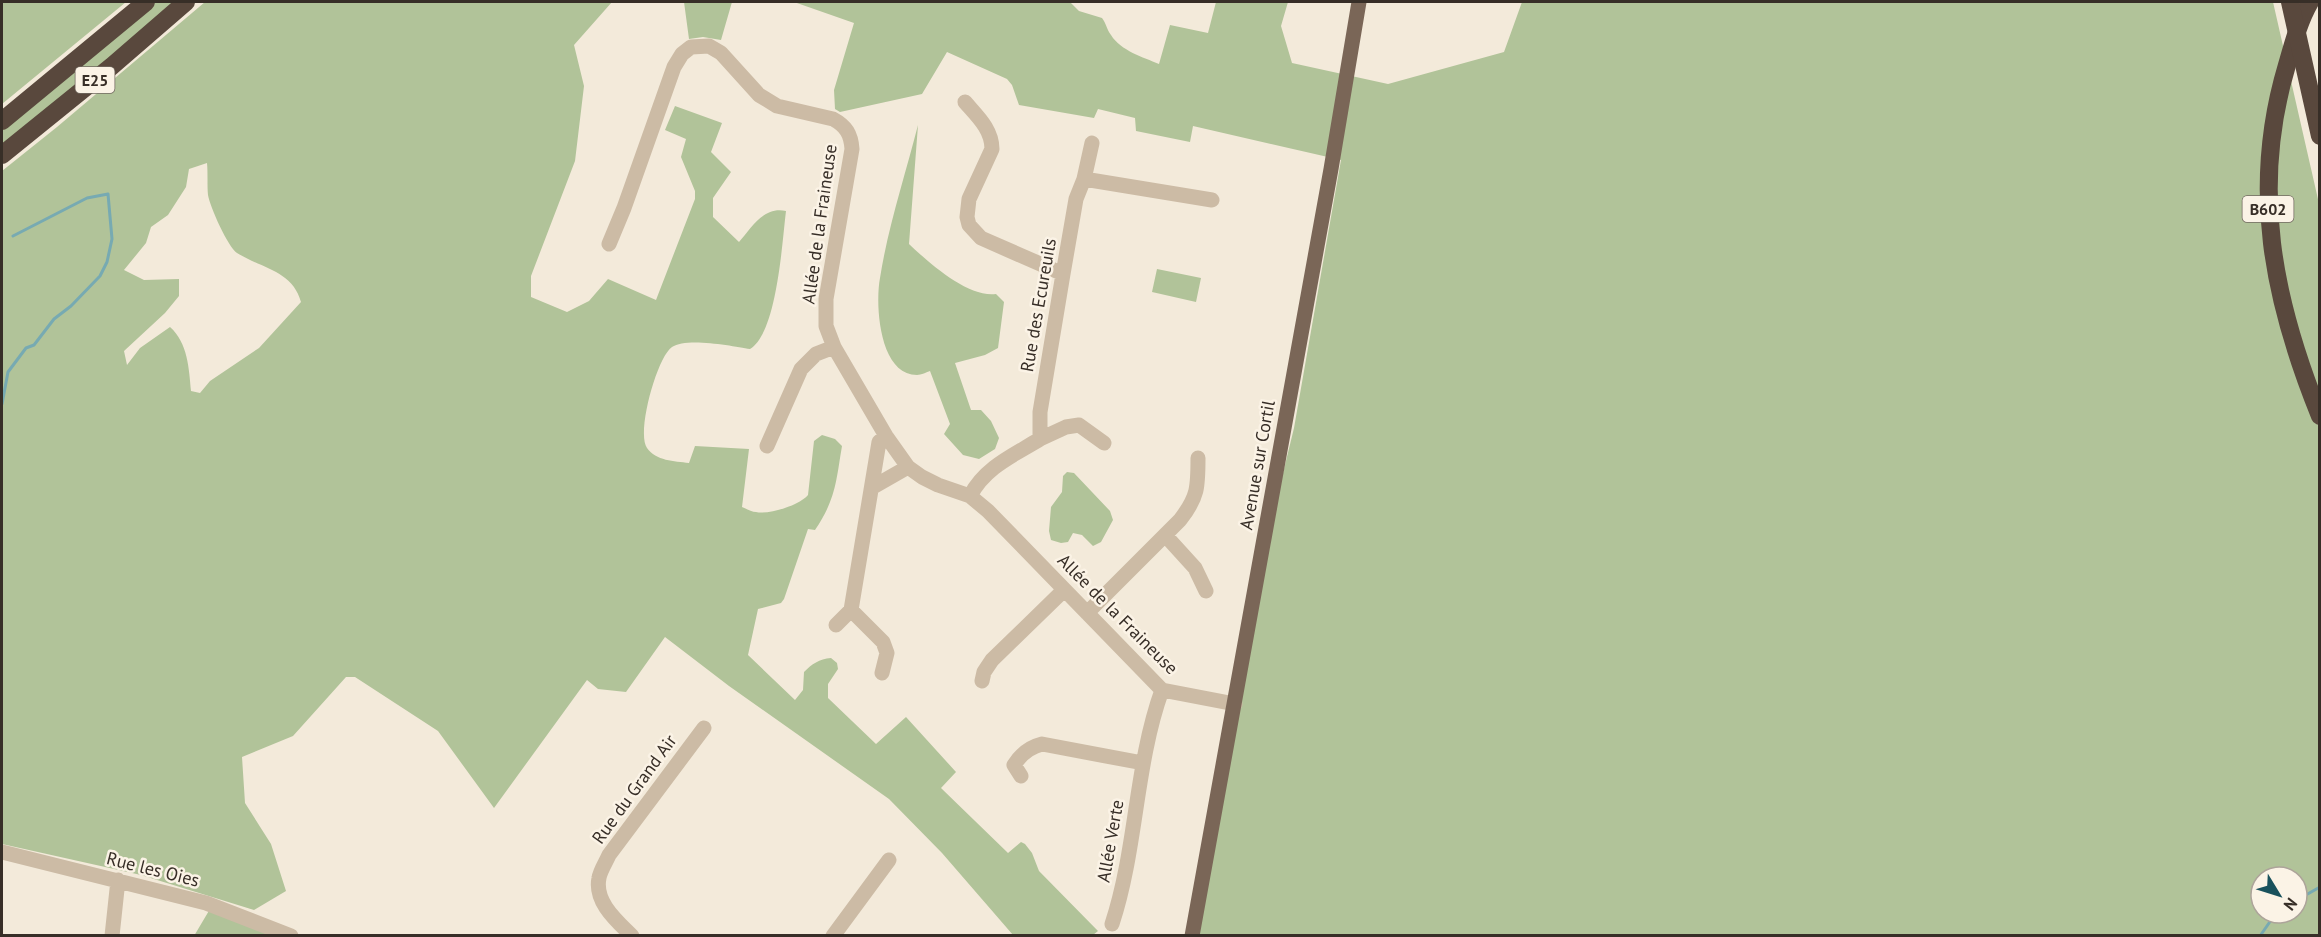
<svg xmlns="http://www.w3.org/2000/svg" width="2321" height="937" viewBox="0 0 2321 937" font-family="'PT Sans',sans-serif">
<style>
.green{fill:#b1c399;fill-rule:evenodd}
.lines{fill:none;stroke-linecap:round;stroke-linejoin:round}
.stream{stroke:#77aab2;stroke-width:3}
.minor{stroke:#ccbba5;stroke-width:15}
.major{stroke:#7a6657;stroke-width:15}
.highway{stroke:#59483d;stroke-width:18}
.highway-bridge{stroke:#59483d;stroke-width:18}
.labels{text-anchor:middle;dominant-baseline:central;stroke-width:5;stroke-linejoin:round;paint-order:stroke}
.shield{fill:#fbf3e6;stroke:#726960;stroke-width:1.5}
.shield-label{font-size:16px;font-weight:bold;fill:#372e27}
.street-label{font-size:18px;fill:#372e27;stroke:#fbf3e6}
</style>
<rect width="100%" height="100%" fill="#f3eada"/>
<path class="green" d="M2,2H126L2,104Z
M156,2H177L2,148V130L94,56Z
M205,2H612L574,45L584,86L575,161L531,276V297L567,312L589,301L608,279L656,300L695,199V191L681,157L686,139L665,130L675,106L722,123L711,152L731,172L713,198V217L739,242C752,227 764,206 786,211C782,243 777,333 750,349C733,346 686,337 672,347C657,357 636,433 647,448C656,461 674,461 689,463L695,446L749,449L742,507C747,509 752,512 756,512C769,515 800,505 808,495L814,441L822,435L835,439L842,446C836,481 836,499 815,530L808,529L784,599L781,603L758,609L748,655L795,700L803,690L804,672C812,664 819,659 831,658L837,663L838,669L828,684V698L876,744L906,717L956,772L941,788L1008,853L1021,842L1025,844L1032,853L1039,871L1098,931L1093,935H1013L942,853L889,799L729,686L665,637L626,692L598,689L587,680L494,808L438,731L355,677H346L293,736L242,757L245,803L271,844L286,891L254,910L141,875L2,844V171L57,127ZM207,163C208,173 207,185 208,195C210,207 228,247 237,253C261,268 293,271 301,302L259,348L210,381L200,393L191,391C189,369 188,343 170,327L140,348L127,365L124,351L165,313L179,296V279L144,280L124,270L146,243L151,227L168,215L186,187L189,169Z
M684,2H732L721,40L703,37L689,39Z
M794,2H1070L1079,11L1102,18C1106,23 1107,30 1111,35C1121,51 1143,57 1159,64L1170,25L1208,33L1216,2H1288L1281,26L1292,63L1388,84L1504,52L1522,2H2273L2320,208L2319,935H1198L1274,510L1294,428L1341,160L1193,126L1190,142L1136,131L1135,118L1098,109L1094,118L1019,105L1012,85L1007,79L947,52L922,94L840,112L835,109L834,90L854,23ZM2261,877H2297V913H2261Z
M918,125L909,244C928,262 968,298 996,294L1004,302L998,348L985,355L955,363L971,410H981L991,421L999,438L995,449L979,459L963,455L944,434L950,424L930,371C927,372 921,375 917,375C879,375 875,304 880,278C888,227 905,176 918,125Z
M1157,269L1201,278L1196,302L1152,292Z
M1067,472L1074,473L1110,511L1113,520L1101,542L1093,546L1082,535L1073,533L1068,542L1061,543L1051,540L1049,531L1051,507L1062,492L1063,476Z
M210,909L275,936H194Z"/>
<g class="lines">
<path class="stream" d="M2,404L8,372L26,348L34,345L54,319L71,306L100,276L107,262L112,239L108,194L87,198L13,236
M2297,900L2320,887
M2260,936L2276,913"/>
<path class="minor" d="M965,102C977,116 992,129 992,149L969,199L967,217L969,225L981,238L1063,274
M1084,179L1212,200
M609,244L624,208L674,67L682,54L691,47L709,46L721,53L759,95L777,106L833,119C846,126 851,134 852,149L826,299V326L834,347L886,436L908,467L922,477L938,485L970,496L988,511L1162,690L1235,704
M1040,439L1066,427L1079,425L1104,443
M767,446L801,369L816,354L834,347
M873,487L908,467
M970,496C985,467 1014,455 1040,439V412L1063,274L1076,199L1084,179L1092,143
M1165,535L1195,568L1206,591
M1087,613L1180,520C1198,497 1198,487 1198,458
M836,625L851,610
M882,673L887,653L883,642L851,610L879,442L886,436
M982,681L984,672L992,660L1064,590
M1021,776L1014,765C1021,754 1030,747 1042,744L1143,763
M2,852L206,903L291,936
M1112,924C1137,848 1135,765 1162,690
M112,936L118,880
M632,936C617,921 594,902 599,878C600,871 606,862 609,855L704,728
M833,936L889,860"/>
<path class="major" d="M1192,936L1331,169L1359,2"/>
<path class="highway" d="M2310,2C2299,21 2293,44 2287,65C2250,188 2273,300 2320,416
M2,121L146,2
M2,155L112,66L186,2"/>
<path class="highway-bridge" d="M2290,2L2320,136"/>
</g>
<g class="labels">
<g class="shield">
<rect x="75.5" y="67" width="39" height="26" rx="4.5"/>
<rect x="2242.5" y="196" width="51" height="26" rx="4.5"/>
</g>
<g class="shield-label">
<text x="95" y="80">E25</text>
<text x="2268" y="209">B602</text>
</g>
<g class="street-label">
<text transform="translate(819 224) rotate(-82)">Allée de la Fraineuse</text>
<text transform="translate(1038 305) rotate(-80)">Rue des Ecureuils</text>
<text transform="translate(1257 465) rotate(-80)">Avenue sur Cortil</text>
<text transform="translate(1118 614) rotate(45)">Allée de la Fraineuse</text>
<text transform="translate(634 789) rotate(-54)">Rue du Grand Air</text>
<text transform="translate(1110 841) rotate(-80)">Allée Verte</text>
<text transform="translate(153 869) rotate(14)">Rue les Oies</text>
</g>
</g>
<rect width="2321" height="937" fill="none" stroke="#372e27" stroke-width="6"/>
<g transform="translate(2279 895) rotate(128)"><circle r="28" fill="#fbf3e6" stroke="#ada49a" stroke-width="1.5"/>
<path d="M0-4.5L10 22L0 15L-10 22Z" fill="#19515c"/>
<text y="-9" font-size="16" font-weight="bold" text-anchor="middle" fill="#372e27">N</text>
</g>
</svg>
